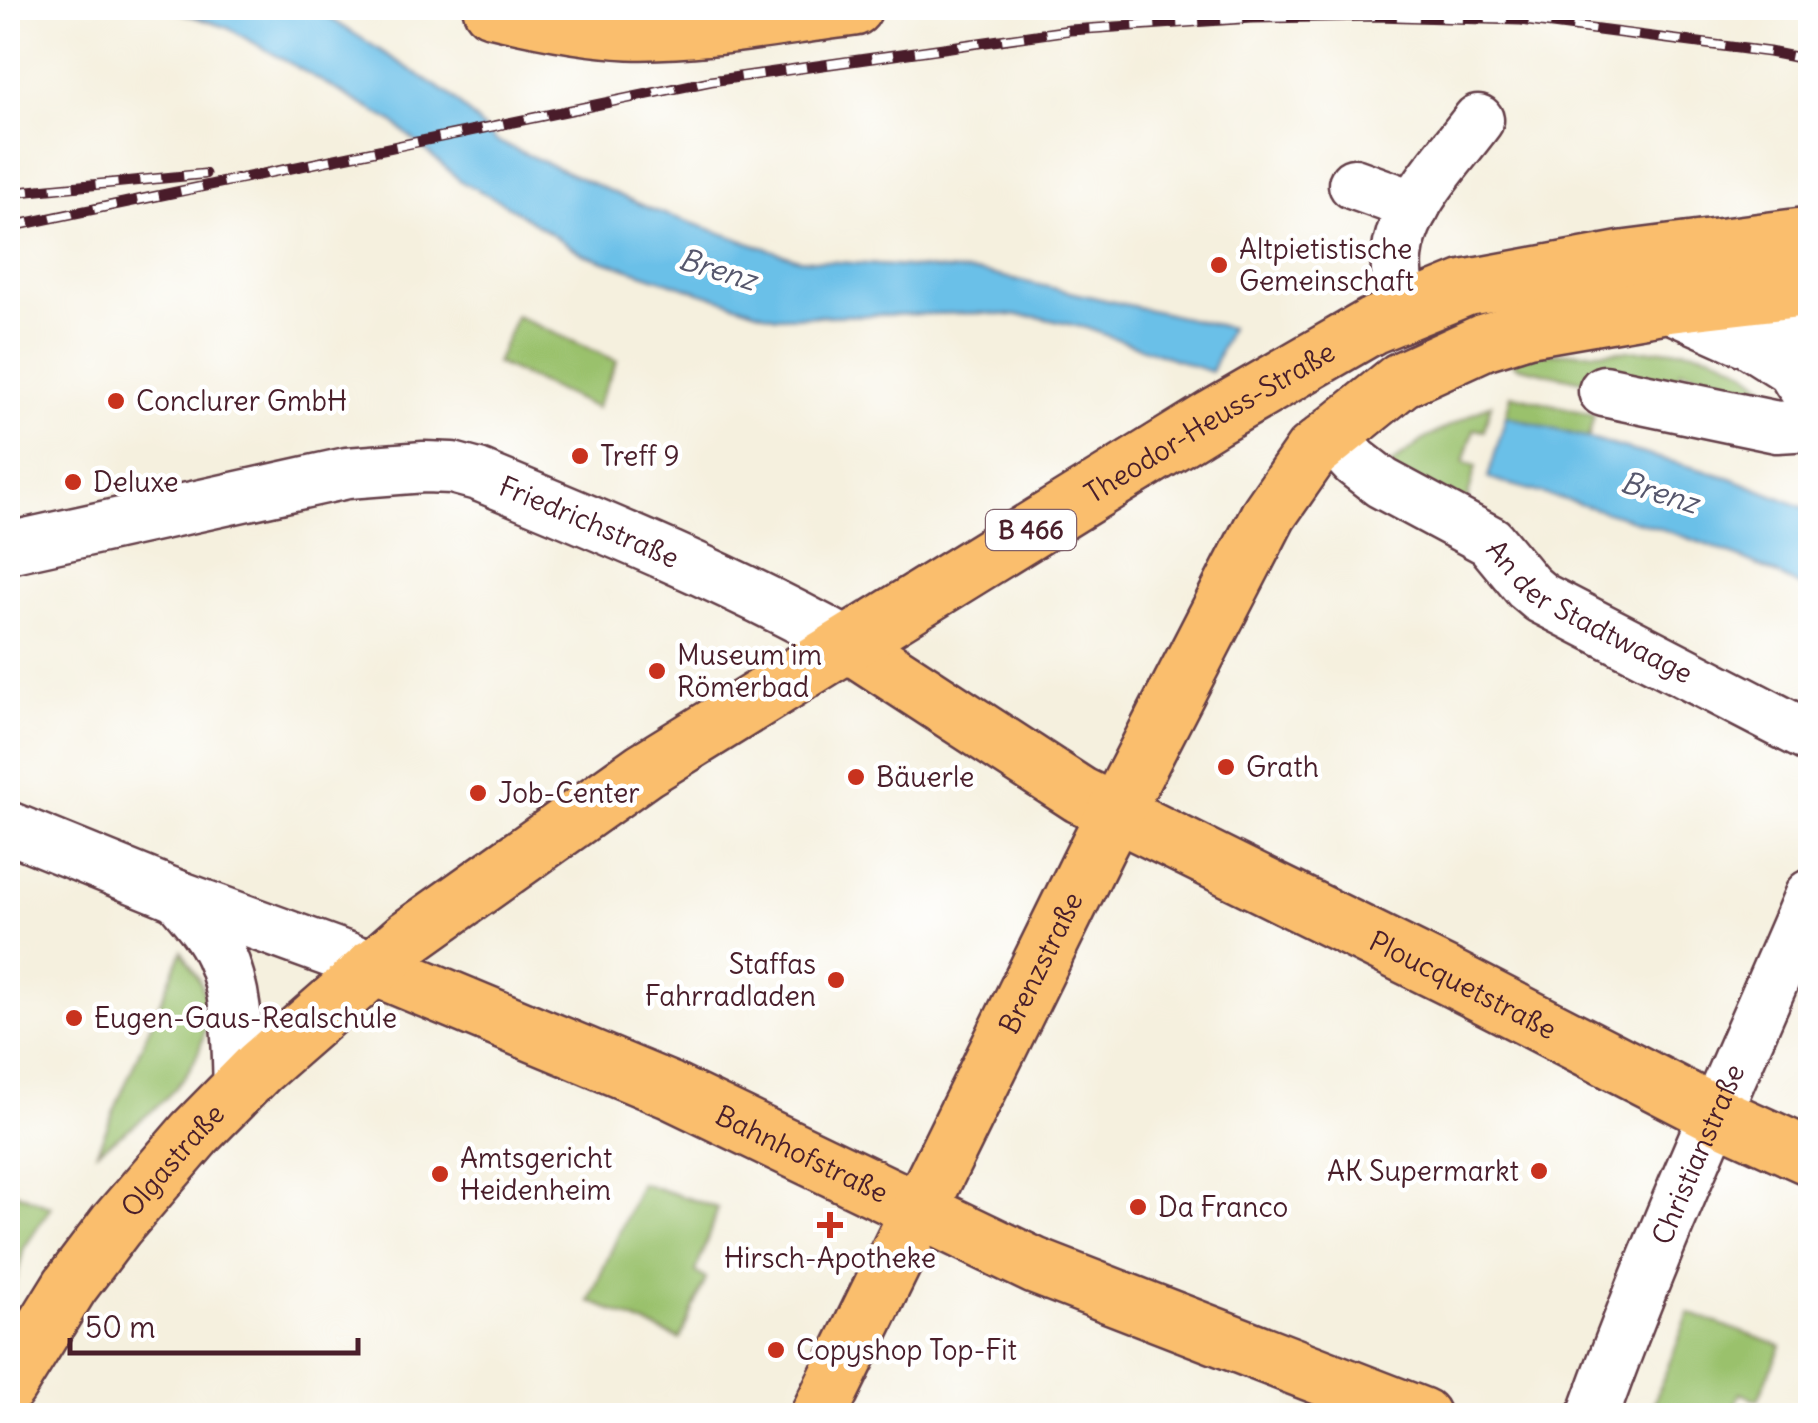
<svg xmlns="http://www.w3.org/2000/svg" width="1818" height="1423" viewBox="0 0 1818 1423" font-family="Delius,sans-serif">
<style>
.green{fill:#9ac16c;stroke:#72704c;stroke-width:2.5}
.water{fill:#6bc0e8;stroke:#5a708a;stroke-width:2.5}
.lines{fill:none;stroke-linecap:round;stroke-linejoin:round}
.minor-casing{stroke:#643e46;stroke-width:55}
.major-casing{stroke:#643e46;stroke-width:60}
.minor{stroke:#fff;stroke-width:50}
.major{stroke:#fabe6d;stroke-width:55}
.rail-casing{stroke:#4a1f2b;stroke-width:11}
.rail{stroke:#fff;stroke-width:8;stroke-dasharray:22;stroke-linecap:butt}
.poi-dot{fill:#c8321e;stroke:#fff;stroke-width:4}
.labels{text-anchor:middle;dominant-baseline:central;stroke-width:9;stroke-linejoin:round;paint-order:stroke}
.shield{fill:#fff;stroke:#80626b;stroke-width:2.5}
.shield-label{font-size:25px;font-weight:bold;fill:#4a1f2b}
.poi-label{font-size:28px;fill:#4a1f2b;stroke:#fff;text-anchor:start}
.street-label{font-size:28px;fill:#4a1f2b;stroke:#fff}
.water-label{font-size:30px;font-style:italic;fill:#56576d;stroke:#fff}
</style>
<rect width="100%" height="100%" fill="#fff"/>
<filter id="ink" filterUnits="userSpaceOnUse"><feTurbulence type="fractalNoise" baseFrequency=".01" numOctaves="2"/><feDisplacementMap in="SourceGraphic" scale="20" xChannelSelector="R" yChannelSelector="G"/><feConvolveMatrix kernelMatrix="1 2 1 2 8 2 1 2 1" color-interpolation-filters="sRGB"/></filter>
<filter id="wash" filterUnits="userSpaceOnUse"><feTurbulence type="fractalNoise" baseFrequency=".0048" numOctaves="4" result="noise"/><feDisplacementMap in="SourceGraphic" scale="40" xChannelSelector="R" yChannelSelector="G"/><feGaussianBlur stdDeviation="2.25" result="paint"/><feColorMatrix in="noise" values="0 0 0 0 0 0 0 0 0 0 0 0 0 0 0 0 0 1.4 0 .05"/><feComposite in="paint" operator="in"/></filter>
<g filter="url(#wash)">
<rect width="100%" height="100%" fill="#f5f0de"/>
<path class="green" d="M516,316L617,361L596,408L496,363Z
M1682,349C1724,353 1751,369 1779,400L1772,407L1723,397L1727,380L1681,370L1676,387L1600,385L1516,366L1510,360L1529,354Z
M1511,394L1594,415L1588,439L1506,416Z
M1491,404L1484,431L1474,429L1464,462L1476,466L1465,508L1385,469L1425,439Z
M182,951C189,964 201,979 204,993C219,1068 152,1114 97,1151Z
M641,1183L718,1208L696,1272L706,1279L680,1339L589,1301Z
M8,1189L51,1207L24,1248L8,1312Z
M1689,1313L1781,1346L1758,1400L1740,1393L1730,1415H1649Z"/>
<path class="water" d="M168,8H314L450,95L496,141L653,210L798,259L986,273L1230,328L1211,372L1086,328L1037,317L978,313L776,317L583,254L500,201L462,182L393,122L228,28Z
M1506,416L1731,478L1810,510V592C1711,536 1596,510 1488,478Z"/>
</g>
<g filter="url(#ink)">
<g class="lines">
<defs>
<g id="minor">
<path d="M1354,184L1415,206"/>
<path d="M1810,259C1785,304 1771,354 1810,395"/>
<path d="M1665,305L1750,343L1793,370"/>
<path d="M1408,310C1370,236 1436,177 1478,120"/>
<path d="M1604,391L1777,427L1810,425"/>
<path id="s1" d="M1330,435L1355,462L1382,483L1490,541L1528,587L1541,598L1810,737"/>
<path id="s2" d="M8,548L347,473L424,467L452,468L478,475C604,527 731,579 850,645"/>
<path d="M8,827L178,896L373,967"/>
<path d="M178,896C193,914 210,932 220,954C239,995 237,1044 239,1088"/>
<path id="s3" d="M1593,1416C1657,1238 1736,1068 1810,895"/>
</g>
<g id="major">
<path d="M491,8C536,19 583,29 629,31C704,33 780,17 854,8"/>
<path id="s4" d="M850,645L1080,795L1453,979L1715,1114L1810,1157"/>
<path id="s5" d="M373,967L669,1090L1035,1266L1422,1416"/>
<path id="s6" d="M8,1386L70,1286L116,1225L195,1133L259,1068L409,937L644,770L1213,418L1372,326L1465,288L1623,259L1810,235"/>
<path id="s7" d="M818,1416L1097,848L1269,514L1312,452L1401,380L1484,342L1526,329L1665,305L1810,288"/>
</g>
</defs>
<use href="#minor" class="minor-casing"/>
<use href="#major" class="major-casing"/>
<use href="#minor" class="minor"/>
<use href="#major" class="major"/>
<defs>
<path id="rail" d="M8,193L205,174
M8,227L711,81L1070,30L1252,18L1376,16L1521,20L1769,52L1810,60"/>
</defs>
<use href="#rail" class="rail-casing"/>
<use href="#rail" class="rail"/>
</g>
</g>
<g class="poi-dot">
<circle cx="1219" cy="265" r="10"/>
<circle cx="116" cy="401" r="10"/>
<circle cx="580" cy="456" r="10"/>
<circle cx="73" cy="482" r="10"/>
<circle cx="657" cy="671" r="10"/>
<circle cx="1226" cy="767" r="10"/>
<circle cx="856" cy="777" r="10"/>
<circle cx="478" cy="793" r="10"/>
<circle cx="836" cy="980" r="10"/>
<circle cx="74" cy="1018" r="10"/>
<circle cx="1539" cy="1171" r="10"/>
<circle cx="440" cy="1174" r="10"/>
<circle cx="1138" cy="1207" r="10"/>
<path d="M825 1210h10v10h10v10h-10v10h-10v-10h-10v-10h10z"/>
<circle cx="776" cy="1350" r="10"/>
</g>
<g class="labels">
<rect class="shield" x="986" y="510" width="90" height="40" rx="8"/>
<g class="shield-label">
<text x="1031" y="530">B 466</text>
</g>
<g class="poi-label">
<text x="1239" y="249">Altpietistische<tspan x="1239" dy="32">Gemeinschaft</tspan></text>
<text x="136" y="401">Conclurer GmbH</text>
<text x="600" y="456">Treff 9</text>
<text x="93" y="482">Deluxe</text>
<text x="677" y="655">Museum im<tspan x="677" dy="32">Römerbad</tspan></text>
<text x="1246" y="767">Grath</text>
<text x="876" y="777">Bäuerle</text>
<text x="498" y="793">Job-Center</text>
<text x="816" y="964" text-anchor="end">Staffas<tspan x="816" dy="32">Fahrradladen</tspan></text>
<text x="94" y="1018">Eugen-Gaus-Realschule</text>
<text x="460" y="1158">Amtsgericht<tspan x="460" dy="32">Heidenheim</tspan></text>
<text x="1519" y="1171" text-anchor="end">AK Supermarkt</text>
<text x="1158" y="1207">Da Franco</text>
<text x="830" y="1258" text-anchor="middle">Hirsch-Apotheke</text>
<text x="796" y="1350">Copyshop Top-Fit</text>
</g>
<g class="street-label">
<text stroke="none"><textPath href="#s6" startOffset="1558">Theodor-Heuss-Straße</textPath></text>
<text stroke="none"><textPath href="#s2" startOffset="600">Friedrichstraße</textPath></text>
<text stroke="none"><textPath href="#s1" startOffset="318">An der Stadtwaage</textPath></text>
<text stroke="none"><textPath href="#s7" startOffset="505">Brenzstraße</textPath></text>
<text stroke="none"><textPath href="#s4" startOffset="702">Ploucquetstraße</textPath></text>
<text stroke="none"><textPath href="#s5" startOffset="468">Bahnhofstraße</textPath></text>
<text stroke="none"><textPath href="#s3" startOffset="282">Christianstraße</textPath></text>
<text stroke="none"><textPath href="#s6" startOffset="280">Olgastraße</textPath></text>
</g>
<g class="water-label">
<text transform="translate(718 269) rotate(17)">Brenz</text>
<text transform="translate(1660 492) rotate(17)">Brenz</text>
</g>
</g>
<rect width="1818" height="1423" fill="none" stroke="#fff" stroke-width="40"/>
<path d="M70 1338v15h288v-15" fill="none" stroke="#4a1f2b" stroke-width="5"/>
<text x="85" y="1338" font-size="30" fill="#4a1f2b" stroke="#ffffff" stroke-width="8" paint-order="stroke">50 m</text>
</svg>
